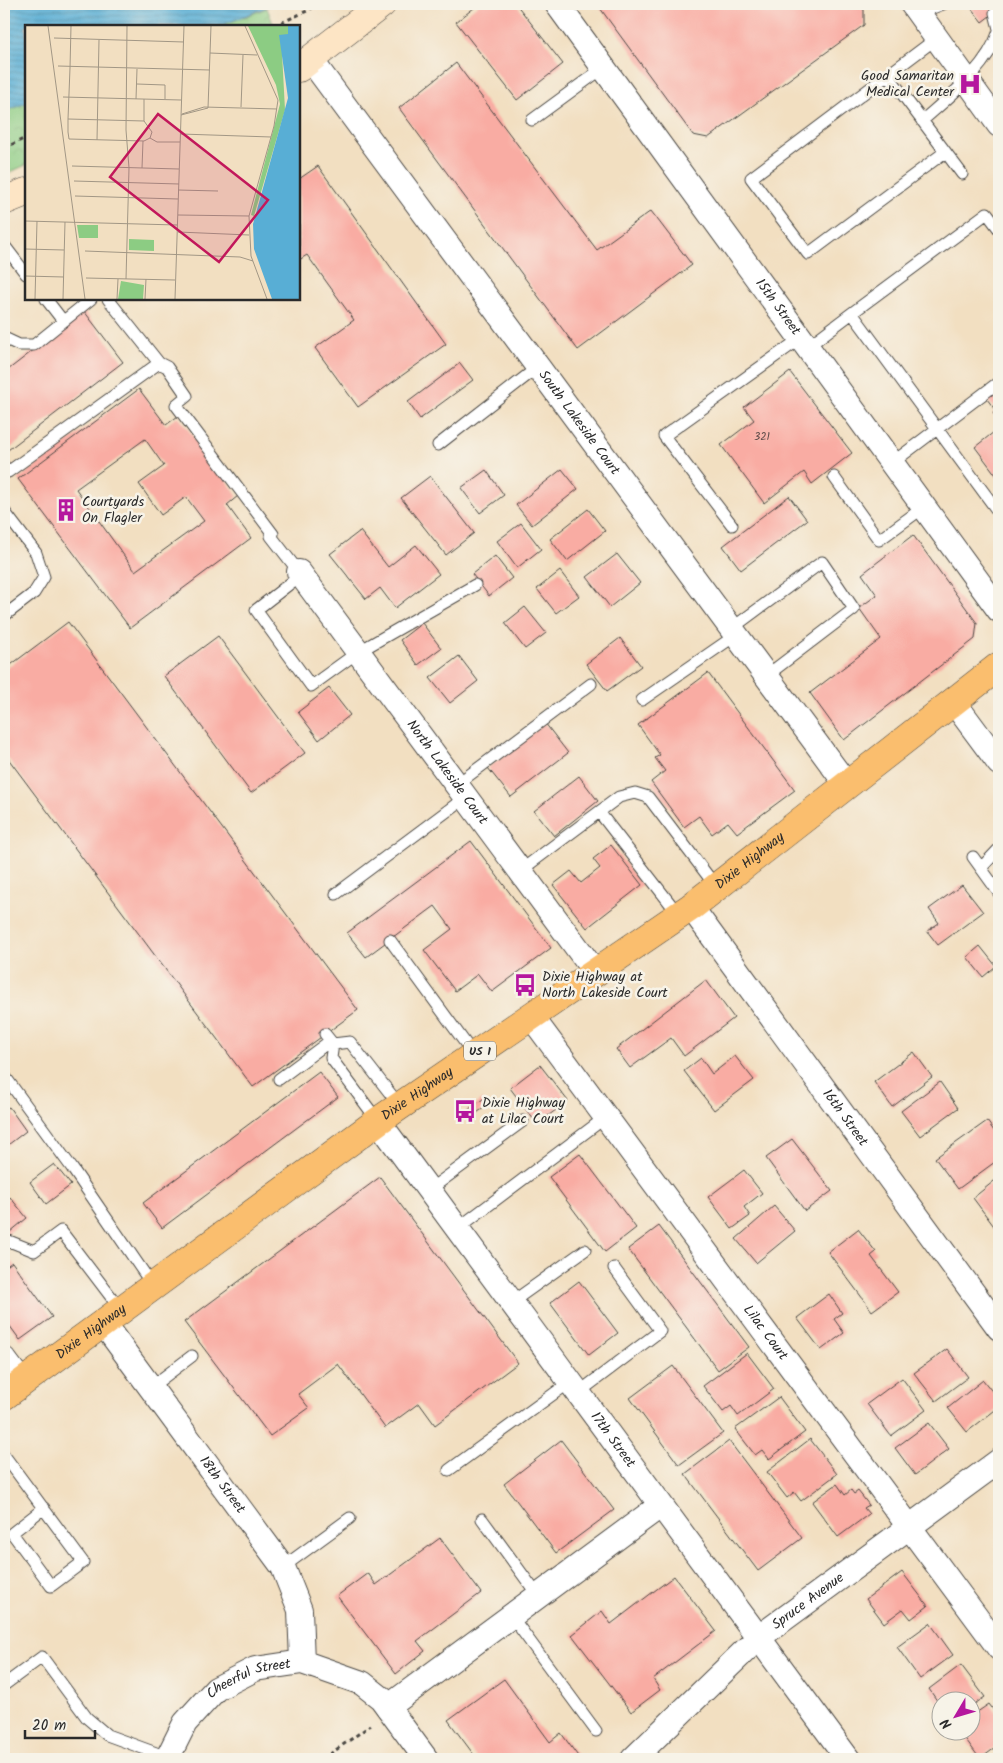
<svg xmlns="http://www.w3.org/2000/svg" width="1003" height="1763" viewBox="0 0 1003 1763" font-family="Kalam,sans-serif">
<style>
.park{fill:url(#park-crowns);stroke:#5c7c57}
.water{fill:url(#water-rules);stroke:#426c80}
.building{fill:#f9aca3;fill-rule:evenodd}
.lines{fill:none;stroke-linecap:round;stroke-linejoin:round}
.lane-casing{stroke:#494642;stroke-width:13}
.street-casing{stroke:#494642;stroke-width:26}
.secondary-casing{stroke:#494642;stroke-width:29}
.primary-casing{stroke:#494642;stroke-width:29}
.path{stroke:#494642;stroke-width:3;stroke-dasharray:4 4;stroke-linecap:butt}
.lane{stroke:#fff;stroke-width:11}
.street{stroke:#fff;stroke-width:24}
.secondary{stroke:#fde5c5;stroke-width:28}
.primary{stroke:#fabe6e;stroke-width:28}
.labels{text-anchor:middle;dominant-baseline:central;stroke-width:5;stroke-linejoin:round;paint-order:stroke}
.number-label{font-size:11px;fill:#5e4b49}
.shield{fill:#f7f3e8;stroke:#686764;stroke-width:1}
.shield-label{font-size:12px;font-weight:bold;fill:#2b2b2b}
.poi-label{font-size:14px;fill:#2b2b2b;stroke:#f7f3e8;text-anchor:start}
.street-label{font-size:14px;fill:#2b2b2b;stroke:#f7f3e8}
.inset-road{fill:none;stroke:#a29785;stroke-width:1}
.view{fill:#c2185b;fill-opacity:0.15;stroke:#c2185b;stroke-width:2.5}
.inset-edge{fill:none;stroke:#2b2b2b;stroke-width:2.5}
</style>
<defs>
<pattern id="park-crowns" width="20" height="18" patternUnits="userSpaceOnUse" patternTransform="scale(1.25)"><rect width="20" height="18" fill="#8ccc83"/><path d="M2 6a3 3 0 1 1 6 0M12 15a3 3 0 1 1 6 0" fill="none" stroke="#79af71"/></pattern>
<pattern id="water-rules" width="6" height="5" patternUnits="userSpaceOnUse" patternTransform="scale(1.25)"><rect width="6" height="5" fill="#58aed5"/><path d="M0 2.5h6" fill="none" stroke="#498ead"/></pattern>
</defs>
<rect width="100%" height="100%" fill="#f7f3e8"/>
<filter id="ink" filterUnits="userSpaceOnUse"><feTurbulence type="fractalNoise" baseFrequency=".02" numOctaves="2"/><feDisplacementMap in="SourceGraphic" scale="10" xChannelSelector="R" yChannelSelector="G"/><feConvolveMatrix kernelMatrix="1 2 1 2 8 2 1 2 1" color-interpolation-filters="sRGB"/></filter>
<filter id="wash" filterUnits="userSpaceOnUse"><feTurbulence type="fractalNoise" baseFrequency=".0096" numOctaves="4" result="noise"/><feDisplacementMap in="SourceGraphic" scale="20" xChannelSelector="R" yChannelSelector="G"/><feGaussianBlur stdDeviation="1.12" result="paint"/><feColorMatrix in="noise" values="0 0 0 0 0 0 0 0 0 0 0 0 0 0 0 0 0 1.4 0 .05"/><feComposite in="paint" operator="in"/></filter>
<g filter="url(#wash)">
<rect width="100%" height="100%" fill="#f2dfc1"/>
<path class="park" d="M267,8L274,26H220Z
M26,103V165L4,175V112Z"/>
<path class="water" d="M4,4H274L220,26H26V103L4,112Z"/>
<g id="blocks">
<path class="building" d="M479,4H516L563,64L517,100L456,22Z
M597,4H859L864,10V25L708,138L693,135Z
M968,4H999V9L982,22Z
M456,63L597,250L651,211L692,265L578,350L399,108Z
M318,166L446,344L358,407L315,348L354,320L307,255L299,260V179Z
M84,311L123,362L4,453V373Z
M460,363L473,380L420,419L408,402Z
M790,372L852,453L812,484L804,472L764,503L721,445L754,420L744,407Z
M999,384V422L993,413L996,411L984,395Z
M139,389L166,425L178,416L238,496L227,505L251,538L130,628L18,479ZM145,439L164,466L139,484L161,515L186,497L204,521L135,571L76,489Z
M999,428V479L975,447Z
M562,469L578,489L532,525L516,505Z
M486,470L504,495L480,513L461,488Z
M430,476L474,533L446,555L401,498Z
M789,496L807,520L741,570L723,546Z
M588,509L605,531L567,561L550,539Z
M521,523L541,549L517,568L497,541Z
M360,531L388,567L416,545L439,574L395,608L380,588L366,599L330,554Z
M913,535L977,623L975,639L844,740L810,693L881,639L859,608L877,595L862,574Z
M617,554L640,583L610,607L587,577Z
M495,556L512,578L489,596L472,574Z
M560,571L579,596L556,613L537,589Z
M525,607L546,633L525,649L505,623Z
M68,622L358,1010L253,1087L4,753V670Z
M422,623L441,648L418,665L400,640Z
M218,636L305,753L251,793L164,676Z
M620,638L641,666L607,691L586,664Z
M459,656L478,681L450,703L430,678Z
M708,673L795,790L737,833L728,822L712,834L699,816L684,827L651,782L665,771L655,758L660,755L638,725Z
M329,688L350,715L319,740L298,712Z
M545,723L568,753L511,797L488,768Z
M579,776L598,801L554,836L534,811Z
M471,841L551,948L492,992L478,974L455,991L424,950L452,929L435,906L366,957L347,933Z
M611,845L642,885L587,928L553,885L571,871L581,883L600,868L593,859Z
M962,885L983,912L938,945L927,931L939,923L929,909Z
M980,946L996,966L983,977L967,957Z
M706,980L734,1018L684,1056L671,1038L630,1068L616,1049Z
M914,1052L932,1077L892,1107L874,1082Z
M735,1056L754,1080L714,1110L684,1071L701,1058L712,1074Z
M540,1065L568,1101L537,1124L510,1088Z
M319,1072L338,1097L162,1228L143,1203Z
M940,1082L958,1108L920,1136L901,1111Z
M483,1099L487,1106L472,1116L468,1110Z
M9,1107L26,1131L4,1148V1110Z
M987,1121L999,1138V1159L958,1189L935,1158Z
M792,1139L832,1191L805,1211L766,1158Z
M580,1154L636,1228L605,1252L549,1177Z
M54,1164L71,1185L46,1204L30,1182Z
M744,1170L762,1193L744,1207L750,1216L732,1229L708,1197Z
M380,1177L518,1363L435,1425L419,1403L385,1428L338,1364L298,1394L309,1408L270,1436L184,1322Z
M999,1177V1233L973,1198Z
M10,1197L27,1218L4,1237V1202Z
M774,1206L795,1231L756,1263L736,1239Z
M659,1226L749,1347L718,1370L628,1249Z
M858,1229L876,1252L871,1256L898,1292L872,1311L828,1252Z
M12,1262L52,1317L20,1340L4,1318V1268Z
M579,1281L618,1333L589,1355L550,1303Z
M829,1294L842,1313L834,1319L844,1333L821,1350L797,1318Z
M947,1349L968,1377L936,1401L914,1373Z
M747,1353L774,1389L738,1416L731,1406L723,1412L703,1386Z
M673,1366L723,1433L679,1465L630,1398Z
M902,1378L926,1410L891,1436L867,1404Z
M983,1380L999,1400V1407L967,1432L948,1408Z
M779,1397L805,1432L769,1459L762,1450L755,1455L735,1429Z
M929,1423L949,1449L915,1475L895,1448Z
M810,1439L837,1474L801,1501L794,1492L787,1498L767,1472Z
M561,1440L614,1510L556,1553L504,1484Z
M729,1441L802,1538L758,1571L685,1474Z
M837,1484L845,1495L851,1490L854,1494L858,1491L869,1505L864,1508L869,1514L838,1537L812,1502Z
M440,1538L481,1593L417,1641L425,1651L396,1674L337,1596L368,1573L376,1585Z
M902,1572L928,1606L911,1619L903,1609L884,1623L866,1599Z
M674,1576L716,1631L653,1679L660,1690L631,1712L572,1635L602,1611L611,1624Z
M930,1623L953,1655L920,1679L897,1647Z
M961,1665L985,1697L970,1707V1700H940V1705L929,1689Z
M504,1679L550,1742L561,1733L580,1759H477L448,1720Z
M989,1704L999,1717V1745L980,1759L959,1730H970V1717Z
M368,1753L373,1759H360Z"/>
</g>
</g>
<g filter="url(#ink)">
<use href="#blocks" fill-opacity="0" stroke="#494642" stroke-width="1"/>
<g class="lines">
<defs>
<path id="lane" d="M919,13L943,4
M995,13L999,29
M937,38L751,178L808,254L945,152
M888,75L962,174
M532,120L603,68
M922,121C950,96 987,68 999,31
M4,245L26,274
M46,299L63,321
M852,313L987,213L999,229
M4,338L19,345H34L91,299
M807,347L852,313L999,513
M159,363L167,367L187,396L176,405L273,534
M438,445L538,367
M892,463L999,382
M4,466L8,472L159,363L108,299
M834,477L879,540L924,507
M4,511L36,553L44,577L34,593L4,616
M732,525L664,436L801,338
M271,536L299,572
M301,575L256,610L311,686L358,652L475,585
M731,629L822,562L854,609L766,676
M642,700L736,635
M456,785L591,684
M599,812L679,915
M973,857L999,893
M981,868L999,849
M520,871L619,797L635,793L648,797L717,888
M336,894L466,797
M390,940L474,1055
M325,1034L333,1044L331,1058L378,1121
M333,1044L350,1042L400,1106
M4,1075L72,1168L153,1286
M279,1079L330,1041
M429,1190L523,1121
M457,1229L606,1117
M4,1245L9,1241L34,1251L61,1231L121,1310
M512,1302L585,1250
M151,1387L192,1356
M578,1393L660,1331L614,1268
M4,1455L83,1562L51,1586L12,1533L44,1508
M449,1470L570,1382
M482,1519L539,1597
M283,1567L350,1518
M512,1617L596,1731
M4,1685L42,1657L87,1718L107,1735L167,1757"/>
<g id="street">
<path id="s1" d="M557,4L999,610"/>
<path d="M912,4L999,125"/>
<path id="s2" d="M311,60L847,785"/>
<path id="s3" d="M299,572L595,972"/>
<path d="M953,701L999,763"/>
<path id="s4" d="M691,907L999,1328"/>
<path id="s5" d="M531,1016L999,1648"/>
<path id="s6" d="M378,1121L848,1759"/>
<path id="s7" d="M103,1323L283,1567L300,1610L302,1662"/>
<path d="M4,1359L22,1383"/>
<path d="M388,1707L660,1506"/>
<path id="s8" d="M167,1759L185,1723L216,1689L255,1669L302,1662L362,1683L381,1698L426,1759"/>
<path id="s9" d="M633,1759L758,1638L999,1461"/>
</g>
<path id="secondary" d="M299,68L382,4
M4,201L26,192"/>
<g id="primary">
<path id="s10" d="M4,1396L378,1121L691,907L999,666"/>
</g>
</defs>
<use href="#lane" class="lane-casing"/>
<use href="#street" class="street-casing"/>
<use href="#secondary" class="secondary-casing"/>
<use href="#primary" class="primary-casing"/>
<path class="path" d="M274,26L309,10L317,4
M4,148L26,138
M323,1759L371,1725"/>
<use href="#lane" class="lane"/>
<use href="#street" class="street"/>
<use href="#secondary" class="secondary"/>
<use href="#primary" class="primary"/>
</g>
</g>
<defs>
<symbol id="hospital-bare" viewBox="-9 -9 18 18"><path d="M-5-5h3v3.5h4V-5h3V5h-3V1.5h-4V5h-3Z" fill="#b5179e" stroke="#f7f3e8" stroke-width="2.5" paint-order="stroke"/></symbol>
<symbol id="building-bare" viewBox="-9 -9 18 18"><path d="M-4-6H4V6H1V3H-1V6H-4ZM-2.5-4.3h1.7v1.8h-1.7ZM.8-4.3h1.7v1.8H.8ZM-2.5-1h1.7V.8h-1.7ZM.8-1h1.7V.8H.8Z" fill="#b5179e" stroke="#f7f3e8" stroke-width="2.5" paint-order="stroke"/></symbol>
<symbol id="bus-bare" viewBox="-9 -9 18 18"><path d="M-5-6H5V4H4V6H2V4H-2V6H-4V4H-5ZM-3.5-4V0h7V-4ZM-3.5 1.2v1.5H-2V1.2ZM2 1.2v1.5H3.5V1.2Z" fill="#b5179e" stroke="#f7f3e8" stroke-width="2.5" paint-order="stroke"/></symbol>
</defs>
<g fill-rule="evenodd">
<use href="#hospital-bare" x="954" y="68" width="32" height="32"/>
<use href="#building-bare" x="50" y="494" width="32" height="32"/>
<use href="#bus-bare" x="509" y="969" width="32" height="32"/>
<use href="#bus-bare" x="449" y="1095" width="32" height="32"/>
</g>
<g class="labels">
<g class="number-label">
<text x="762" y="437">321</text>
</g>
<rect class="shield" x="464" y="1041.5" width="32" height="19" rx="4"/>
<g class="shield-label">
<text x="480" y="1051">US 1</text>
</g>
<g class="poi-label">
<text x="954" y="76" text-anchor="end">Good Samaritan<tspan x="954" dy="16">Medical Center</tspan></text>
<text x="82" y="502">Courtyards<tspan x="82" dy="16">On Flagler</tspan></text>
<text x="542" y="977">Dixie Highway at<tspan x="542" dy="16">North Lakeside Court</tspan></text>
<text x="482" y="1103">Dixie Highway<tspan x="482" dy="16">at Lilac Court</tspan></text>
</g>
<g class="street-label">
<text stroke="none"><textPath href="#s1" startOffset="375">15th Street</textPath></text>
<text stroke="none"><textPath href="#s2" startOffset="451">South Lakeside Court</textPath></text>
<text stroke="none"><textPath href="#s3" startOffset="249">North Lakeside Court</textPath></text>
<text stroke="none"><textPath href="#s10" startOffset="918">Dixie Highway</textPath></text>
<text stroke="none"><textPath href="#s10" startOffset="512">Dixie Highway</textPath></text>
<text stroke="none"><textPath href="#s4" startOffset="261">16th Street</textPath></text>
<text stroke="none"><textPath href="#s5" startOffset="394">Lilac Court</textPath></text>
<text stroke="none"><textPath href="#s10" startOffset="108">Dixie Highway</textPath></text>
<text stroke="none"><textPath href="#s6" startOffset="396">17th Street</textPath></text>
<text stroke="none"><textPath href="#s7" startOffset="201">18th Street</textPath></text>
<text stroke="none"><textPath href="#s9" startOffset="236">Spruce Avenue</textPath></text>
<text stroke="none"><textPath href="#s8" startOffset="121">Cheerful Street</textPath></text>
</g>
</g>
<g transform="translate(25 25)">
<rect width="275" height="275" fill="#f2dfc1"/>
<path d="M104,214L129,215V226L104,225ZM96,256L119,260L118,274H93Z" fill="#8ccc83"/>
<path d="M223,1H263V7H267L257,28L260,85L229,191L226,190L255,79L251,60ZM52,200H73V213H54Z" fill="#8ccc83"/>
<path d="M263,1H275V274H247L229,224L228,199L263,73L254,10L263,9Z" fill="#58aed5"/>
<path class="inset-road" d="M23,1L60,274M220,1L253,75L249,101L224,191L226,231L242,274M29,13L159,17M185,28L232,30M33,41L185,45M112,59L140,60V74M38,72L156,75M111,74L112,44M216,82L218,30M183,83L186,1M157,89L179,82L252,84M156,90L183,83M43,94L119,96L127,107L125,113L119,116L44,114L43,107V94L45,43L46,1M119,96V74M156,109L246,112M125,113L132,117H155M72,115L74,15M47,141L154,144M117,143L118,116M49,156L154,159M153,165L193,166M50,171L153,174M153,190L224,191M0,196L152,200M153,207L224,210M0,224L39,225M60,226L215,232L228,236M0,251L39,252M61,253L150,255M101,254L104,143L101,105L102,1M10,274L12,196M38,274L40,197M92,274L93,254M120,274L121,254M150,274L159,1"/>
<path class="view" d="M133,89L243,175L194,237L85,152Z"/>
<rect width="275" height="275" class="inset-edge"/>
</g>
<rect width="1003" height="1763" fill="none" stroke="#f7f3e8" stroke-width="20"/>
<g transform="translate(956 1716) rotate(232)"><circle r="24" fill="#f7f3e8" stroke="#a5a39c"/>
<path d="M0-4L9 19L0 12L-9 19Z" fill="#b5179e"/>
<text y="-8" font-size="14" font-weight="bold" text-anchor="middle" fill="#2b2b2b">N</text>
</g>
<path d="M25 1730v8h70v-8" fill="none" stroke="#2b2b2b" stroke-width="2.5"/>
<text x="32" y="1730" font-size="15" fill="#2b2b2b" stroke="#f7f3e8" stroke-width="4" paint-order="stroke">20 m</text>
</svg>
